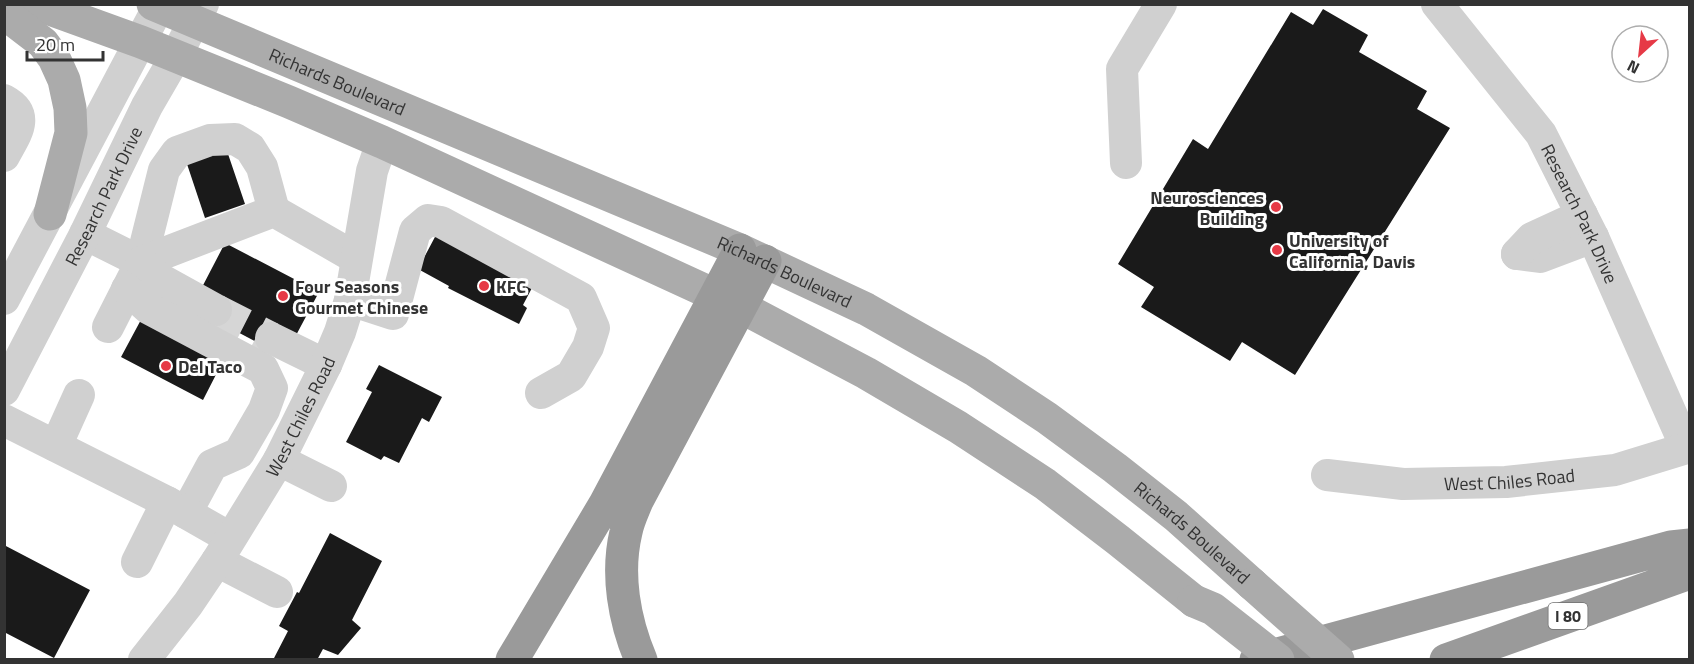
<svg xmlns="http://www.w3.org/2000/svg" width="1694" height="664" viewBox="0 0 1694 664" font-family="'Titillium Web',sans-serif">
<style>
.building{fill:#1a1a1a}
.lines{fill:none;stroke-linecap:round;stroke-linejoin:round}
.minor-tunnel{stroke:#d6d6d6;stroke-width:32;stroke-dasharray:32 16;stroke-linecap:butt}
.minor{stroke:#d0d0d0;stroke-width:32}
.major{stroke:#ababab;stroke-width:33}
.highway{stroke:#9a9a9a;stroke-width:33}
.major-bridge{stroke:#ababab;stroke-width:33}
.poi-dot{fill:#e63946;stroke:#fff;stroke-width:2}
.labels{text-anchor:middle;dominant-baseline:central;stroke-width:6;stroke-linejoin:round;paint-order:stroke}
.shield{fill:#fff;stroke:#707070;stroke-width:1.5}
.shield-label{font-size:16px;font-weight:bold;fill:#333}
.street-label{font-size:18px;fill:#333;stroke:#fff}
.poi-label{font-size:18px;font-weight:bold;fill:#333;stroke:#fff;text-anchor:start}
</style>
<rect width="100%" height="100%" fill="#fff"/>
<path class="building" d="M1323,9L1368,35L1359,52L1427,91L1417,109L1450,128L1295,375L1242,342L1230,361L1141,307L1154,287L1118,264L1193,139L1208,149L1291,12L1313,25Z
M226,148L245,204L205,218L186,161Z
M436,235L533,286L523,305L527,308L519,324L448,288L449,286L418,269Z
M225,243L319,292L293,341L266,347L211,318L199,293Z
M143,316L224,359L203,400L121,357Z
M379,365L442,397L429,422L422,418L399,463L384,456L381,460L346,442L372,392L366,389Z
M330,533L382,561L352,620L361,628L338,655L323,649L317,660H273L288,631L279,626L297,592L299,593Z
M4,545L90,590L54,658L4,632Z"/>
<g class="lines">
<path class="minor-tunnel" d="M216,310L271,338"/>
<g class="minor">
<path id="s1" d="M1437,4L1541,134L1593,237L1681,436L1690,443"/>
<path d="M4,100C32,115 15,135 4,156"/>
<path d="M1126,163L1122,69L1161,4"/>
<path d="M85,234L141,262L108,327"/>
<path d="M1517,254L1540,257L1593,237"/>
<path d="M1517,254L1532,238L1582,215"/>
<path d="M141,262L164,170L177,152L210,140L235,139L250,148L262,167L274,211"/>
<path d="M141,262L274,211L356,258"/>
<path d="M141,262L160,279L216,310"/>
<path d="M127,289L148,308L263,369L272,388L264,410L239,453L212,465L186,513"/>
<path d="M4,299L160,4"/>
<path d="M350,300L393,314L415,231L428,220L441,222L581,298L594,328L588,347L571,376L541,393"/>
<path d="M271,338L326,365"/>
<path id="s2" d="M4,390L85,234L147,106L176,56L203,4"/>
<path d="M4,420L167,502L230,538"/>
<path d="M56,446L79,395"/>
<path d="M279,460L331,486"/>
<path id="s3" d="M1327,475L1403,484L1506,482L1615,470L1690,447"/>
<path d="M217,561L277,592"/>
<path d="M137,562L167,502"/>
<path id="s4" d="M144,660L188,604L217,561L279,460L326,365L340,332L350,300L372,171L382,142"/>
</g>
<g class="major">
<path d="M36,4L141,42L289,102L382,142L741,307L866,373L958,427L1045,484L1118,540L1194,601"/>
<path id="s5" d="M153,4L740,250L866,309L976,371L1047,418L1115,468L1176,516L1252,584"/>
<path d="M4,13L43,43L54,58L64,80L70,108L71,133L50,214"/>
</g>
<path class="highway" d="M512,660L605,504L740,250
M641,660C624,620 616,574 626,532C628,521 633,511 637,501L765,261
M1256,660L1671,547L1690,545
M1446,660L1690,573"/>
<path class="major-bridge" d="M1252,584L1338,660
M1194,601L1213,609L1278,660"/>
</g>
<g class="poi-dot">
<circle cx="1276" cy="207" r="6"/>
<circle cx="1277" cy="250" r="6"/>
<circle cx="484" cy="286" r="6"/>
<circle cx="283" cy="296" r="6"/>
<circle cx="166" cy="366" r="6"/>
</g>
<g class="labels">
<rect class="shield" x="1548.5" y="603" width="39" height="26" rx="4.5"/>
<g class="shield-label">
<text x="1568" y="616">I 80</text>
</g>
<g class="street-label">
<text stroke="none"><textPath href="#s5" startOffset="200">Richards Boulevard</textPath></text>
<text stroke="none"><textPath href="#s2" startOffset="218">Research Park Drive</textPath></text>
<text stroke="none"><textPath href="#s1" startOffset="255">Research Park Drive</textPath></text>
<text stroke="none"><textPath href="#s5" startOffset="686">Richards Boulevard</textPath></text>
<text stroke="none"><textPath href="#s4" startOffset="290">West Chiles Road</textPath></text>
<text stroke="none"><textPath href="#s3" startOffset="183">West Chiles Road</textPath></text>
<text stroke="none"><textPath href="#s5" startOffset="1172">Richards Boulevard</textPath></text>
</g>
<g class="poi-label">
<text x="1264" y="197" text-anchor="end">Neurosciences<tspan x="1264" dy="21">Building</tspan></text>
<text x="1289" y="240">University of<tspan x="1289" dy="21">California, Davis</tspan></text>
<text x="295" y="286">Four Seasons<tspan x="295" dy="21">Gourmet Chinese</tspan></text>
<text x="496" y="286">KFC</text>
<text x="178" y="366">Del Taco</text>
</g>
</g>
<rect width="1694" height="664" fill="none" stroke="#333333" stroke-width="12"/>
<g transform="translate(1640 54) rotate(207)"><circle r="28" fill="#ffffff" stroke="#adadad" stroke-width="1.5"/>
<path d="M0-4.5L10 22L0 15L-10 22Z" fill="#e63946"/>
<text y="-9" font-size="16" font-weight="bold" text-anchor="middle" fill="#333333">N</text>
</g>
<path d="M27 51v9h76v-9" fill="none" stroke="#333333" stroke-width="3"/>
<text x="36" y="51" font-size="18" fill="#333333" stroke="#ffffff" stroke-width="4.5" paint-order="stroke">20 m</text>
</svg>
